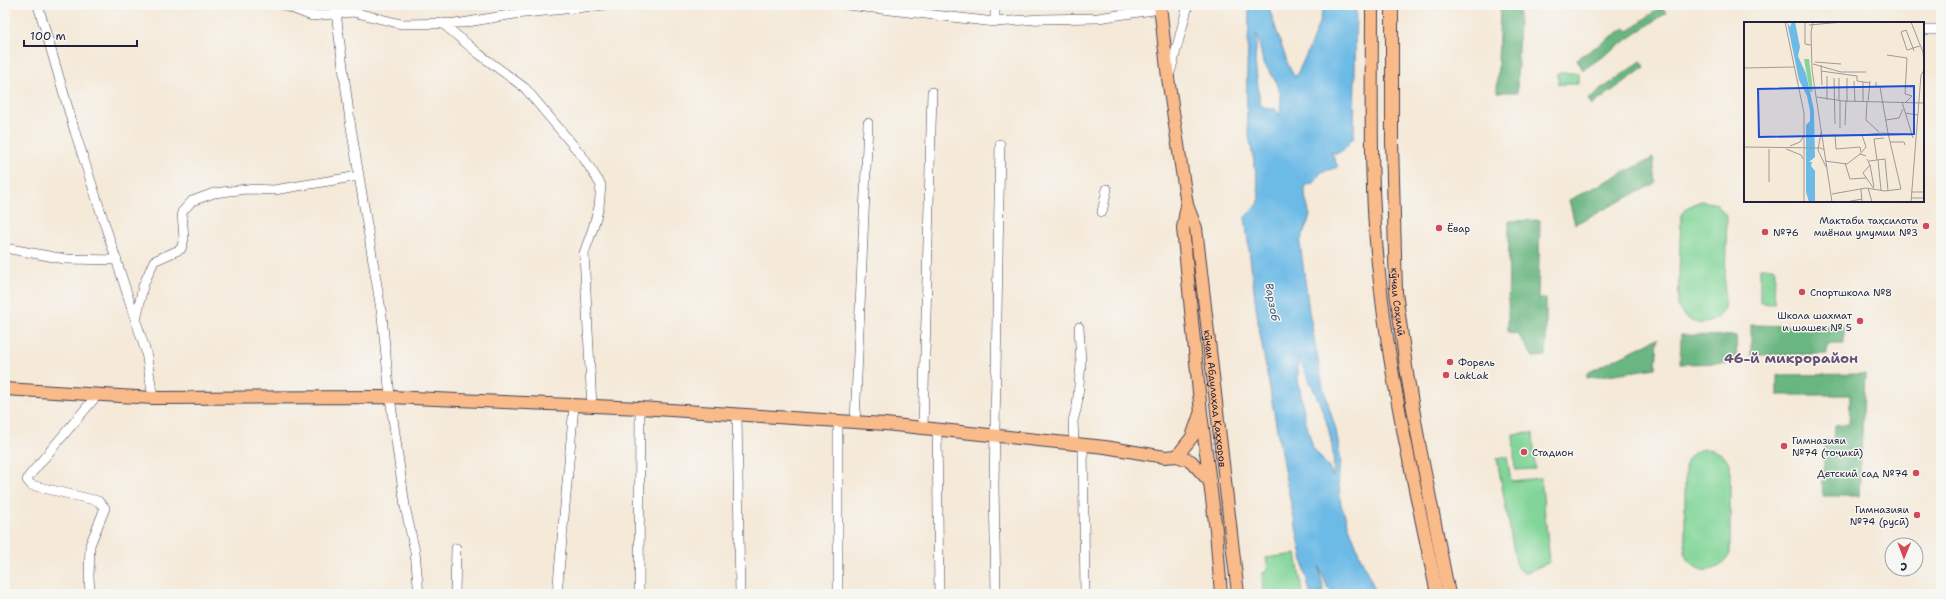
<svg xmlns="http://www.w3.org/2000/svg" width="1946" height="599" viewBox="0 0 1946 599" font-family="'Shantell Sans',sans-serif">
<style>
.green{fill:#82d598;stroke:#527c6a}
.forest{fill:#69b680;stroke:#466c5e}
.water{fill:#6cbae6;stroke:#476e90;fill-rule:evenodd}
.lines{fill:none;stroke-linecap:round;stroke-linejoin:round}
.minor-casing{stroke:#424053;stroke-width:10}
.major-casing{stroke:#424053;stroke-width:14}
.minor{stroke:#fff;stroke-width:9}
.major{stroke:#fabb8b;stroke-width:12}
.poi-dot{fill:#d1495b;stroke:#f6f6f2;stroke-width:1.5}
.labels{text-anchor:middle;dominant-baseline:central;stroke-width:3;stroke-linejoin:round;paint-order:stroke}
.poi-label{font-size:10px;fill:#22223b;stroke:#f6f6f2;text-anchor:start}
.street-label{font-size:10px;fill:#22223b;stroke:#f6f6f2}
.water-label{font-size:11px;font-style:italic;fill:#3c5777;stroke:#f6f6f2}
.district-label{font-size:14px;font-weight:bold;fill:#695174;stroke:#f6f6f2}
.inset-road{fill:none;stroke:#a19999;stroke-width:1}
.view{fill:#1d4ed8;fill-opacity:0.15;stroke:#1d4ed8;stroke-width:2}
.inset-edge{fill:none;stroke:#22223b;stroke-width:2}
</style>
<rect width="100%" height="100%" fill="#f6f6f2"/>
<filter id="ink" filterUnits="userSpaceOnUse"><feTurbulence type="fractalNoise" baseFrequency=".025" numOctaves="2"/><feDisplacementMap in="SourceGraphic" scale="8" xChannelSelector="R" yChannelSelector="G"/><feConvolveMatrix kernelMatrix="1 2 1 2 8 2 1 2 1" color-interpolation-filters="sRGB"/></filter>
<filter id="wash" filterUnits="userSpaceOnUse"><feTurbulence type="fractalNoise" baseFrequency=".012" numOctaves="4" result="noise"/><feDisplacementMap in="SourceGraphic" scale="16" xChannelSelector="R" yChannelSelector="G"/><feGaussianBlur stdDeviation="0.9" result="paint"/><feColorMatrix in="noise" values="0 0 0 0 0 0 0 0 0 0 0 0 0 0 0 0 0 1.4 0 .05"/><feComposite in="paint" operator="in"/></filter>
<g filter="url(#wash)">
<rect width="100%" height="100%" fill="#f5e9d8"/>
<path class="green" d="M1558,73H1578V84H1558Z
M1701,201L1717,204L1727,217L1724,309C1711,329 1690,328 1678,307L1681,215L1686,208Z
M1760,268H1775L1774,304L1760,303Z
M1533,433L1535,469L1515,470L1513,434Z
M1703,449C1716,449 1723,453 1730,464V553C1720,575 1694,577 1685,553V467C1689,457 1692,452 1703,449Z
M1507,457L1511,481L1541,478L1550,562L1525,573L1517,568L1497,459Z
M1296,554L1303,594H1263L1262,574L1268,569L1266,558Z"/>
<path class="forest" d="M1500,5H1514V11L1519,12L1517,92H1497Z
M1662,6L1666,13L1583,70L1577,59L1625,28L1628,31Z
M1641,61L1645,67L1592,105L1588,99Z
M1653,158L1656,183L1575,224L1569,200Z
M1540,220L1538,299H1546V356L1533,357L1518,334L1508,333L1509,221Z
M1751,325L1844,327V344H1827V354L1751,355Z
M1681,335L1736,336L1737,363L1680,364Z
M1658,338L1656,368L1587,378V373Z
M1865,374L1859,496H1822L1825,440H1834L1835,425L1849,424L1850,395H1777V375Z"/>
<path class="water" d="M1249,5H1268L1287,62L1295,78C1307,55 1318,30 1324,5H1356L1354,137L1343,150L1336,154L1331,152L1338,167L1321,172L1314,183L1305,185V196L1310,216L1300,243L1309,311L1323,387L1336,430L1341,461L1338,478L1341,505L1362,561L1377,594H1333L1328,589L1319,566L1324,594H1310L1285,475L1258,322L1245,217L1259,203C1259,174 1249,147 1247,118C1245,81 1249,43 1249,5ZM1257,34L1263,62L1277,83L1281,96L1280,116L1275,109H1267L1260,104L1255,62ZM1298,357C1317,397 1337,432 1333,477L1329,468L1313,448L1305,418L1298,379Z"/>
</g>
<g filter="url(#ink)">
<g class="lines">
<defs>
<path id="minor" d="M38,5L75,132L146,352L153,398
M284,5L312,16L353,12L401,24L462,23L515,14L605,5
M335,5L350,121L382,316L390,397L405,506L415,552L419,594
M847,5L995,22L1041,19L1098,18L1160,9
M995,5V22
M442,23L479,54L525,88L583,157L601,185L599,207L592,231L584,253L592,407
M1923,30H1941
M1170,73L1188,5
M1102,212L1107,189
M5,248L65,259L117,260
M136,321L143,286L154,261L181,249L184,239L182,212L192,201L214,193L246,189L274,190L359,176
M737,416L740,594
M855,422L868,123
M923,428L932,92
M937,430L939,594
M1074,443L1073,421L1077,406L1081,364L1079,327
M1083,444L1085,594
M90,594L89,576L90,545L105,508L98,501L31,485L27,480L29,476L98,394
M455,594L456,548
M557,594L574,406
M639,594L640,408
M838,594V422
M996,594L994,486L1000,144"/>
<g id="major">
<path id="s1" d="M1160,5L1168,78L1187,205L1196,228L1238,594"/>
<path d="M1372,5C1372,97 1369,190 1380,282C1391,387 1416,491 1437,594"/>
<path id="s2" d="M1392,5V142L1396,292L1407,374L1419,443L1449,594"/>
<path d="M1187,205L1183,228L1201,413L1216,530L1221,594"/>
<path d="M5,389L153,398L390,397L640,408L885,424L1105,447L1165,457L1177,456L1191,461L1210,482"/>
<path d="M1177,456L1192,437L1200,414"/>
</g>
</defs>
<use href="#minor" class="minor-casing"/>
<use href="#major" class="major-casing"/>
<use href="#minor" class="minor"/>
<use href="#major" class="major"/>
</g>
</g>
<g class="poi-dot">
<circle cx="1926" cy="226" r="4"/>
<circle cx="1439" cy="228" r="4"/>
<circle cx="1765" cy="232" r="4"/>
<circle cx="1802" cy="292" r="4"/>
<circle cx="1860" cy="321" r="4"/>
<circle cx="1450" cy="362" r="4"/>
<circle cx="1446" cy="375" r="4"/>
<circle cx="1784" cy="446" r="4"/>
<circle cx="1524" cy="452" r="4"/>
<circle cx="1916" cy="473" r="4"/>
<circle cx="1917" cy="515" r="4"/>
</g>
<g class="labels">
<g class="poi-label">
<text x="1918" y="220" text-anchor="end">Мактаби таҳсилоти<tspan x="1918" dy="12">миёнаи умумии №3</tspan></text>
<text x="1447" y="228">Ёвар</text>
<text x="1773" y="232">№76</text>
<text x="1810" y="292">Спортшкола №8</text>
<text x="1852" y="315" text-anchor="end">Школа шахмат<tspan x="1852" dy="12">и шашек № 5</tspan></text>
<text x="1458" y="362">Форель</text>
<text x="1454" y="375">LakLak</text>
<text x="1792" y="440">Гимназияи<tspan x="1792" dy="12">№74 (тоҷикӣ)</tspan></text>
<text x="1532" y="452">Стадион</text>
<text x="1908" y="473" text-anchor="end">Детский сад №74</text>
<text x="1909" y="509" text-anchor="end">Гимназияи<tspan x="1909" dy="12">№74 (русӣ)</tspan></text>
</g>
<g class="street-label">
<text stroke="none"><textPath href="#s2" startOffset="297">кӯчаи Соҳилӣ</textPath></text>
<text stroke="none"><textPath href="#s1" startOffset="398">кӯчаи Абдулаҳад Қаҳҳоров</textPath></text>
</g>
<g class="water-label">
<text transform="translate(1272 302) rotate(80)">Варзоб</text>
</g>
<g class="district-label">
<text x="1791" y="358">46-й микрорайон</text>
</g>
</g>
<g transform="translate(1744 22)">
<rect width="180" height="180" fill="#f5e9d8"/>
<path d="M60,37H65L69,69L66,70Z" fill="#82d598"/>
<path d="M43,0L46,5L48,0H51L56,25L54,34L62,52L70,88L71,135L65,140H68L67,144L71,149V180H65L62,170V103L66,99V89L63,74L55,58Z" fill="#6cbae6"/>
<path class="inset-road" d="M41,0L60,91V180M61,0V22L67,23M69,0L67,10L68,48L88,180M167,0L179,30L180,41M65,3L99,0M170,29L169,26L162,8L157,10L163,28H164L169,26L176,24M143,33L163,36L161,72L168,74L162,80M71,40L97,42M69,42L97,50H122M77,43L78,63M0,46L50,45M77,49L113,54V59L126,61M83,54V78M90,56L91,102M95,56V79M103,56V80M110,59L111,80M119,60V80M73,75L99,79L180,81M123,80L122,98L135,110M124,80L126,59M158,80L169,116M161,91L174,93M142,98L155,96L159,87M101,103L102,79M96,106V79M77,110L74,128L82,145M91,112L92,127L116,125L117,130M78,113H118M146,120H160L161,123M46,124L56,120L59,115M0,125L77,126L80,128M25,127V160M42,127L57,133L59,137M122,134L116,132L122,125L118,113L139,111L168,113M123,137L126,143L119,151L130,167M133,138L141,137L144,169M134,138L137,168M81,139L103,142L116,132M125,139L133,138L130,117L140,116M101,141L106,157L122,156M126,143L130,165M124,166L128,180M117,167L118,180M167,170H180M88,172L122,166L141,169L157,167L144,111L136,65L132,64V60M167,176H180M102,180L118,177M167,180L177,53L180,48"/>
<path class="view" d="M170,64V112L15,115L14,67Z"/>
<rect width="180" height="180" class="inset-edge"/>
</g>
<rect width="1946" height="599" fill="none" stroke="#f6f6f2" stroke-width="20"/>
<g transform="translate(1904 557) rotate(181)"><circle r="19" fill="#f6f6f2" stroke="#a1a1a9"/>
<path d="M0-3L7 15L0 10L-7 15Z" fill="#d1495b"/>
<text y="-6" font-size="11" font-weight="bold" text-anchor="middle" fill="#22223b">С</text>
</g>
<path d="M24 40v6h113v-6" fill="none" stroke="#22223b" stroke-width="2"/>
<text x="30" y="40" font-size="12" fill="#22223b" stroke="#f6f6f2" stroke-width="3" paint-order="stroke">100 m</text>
</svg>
